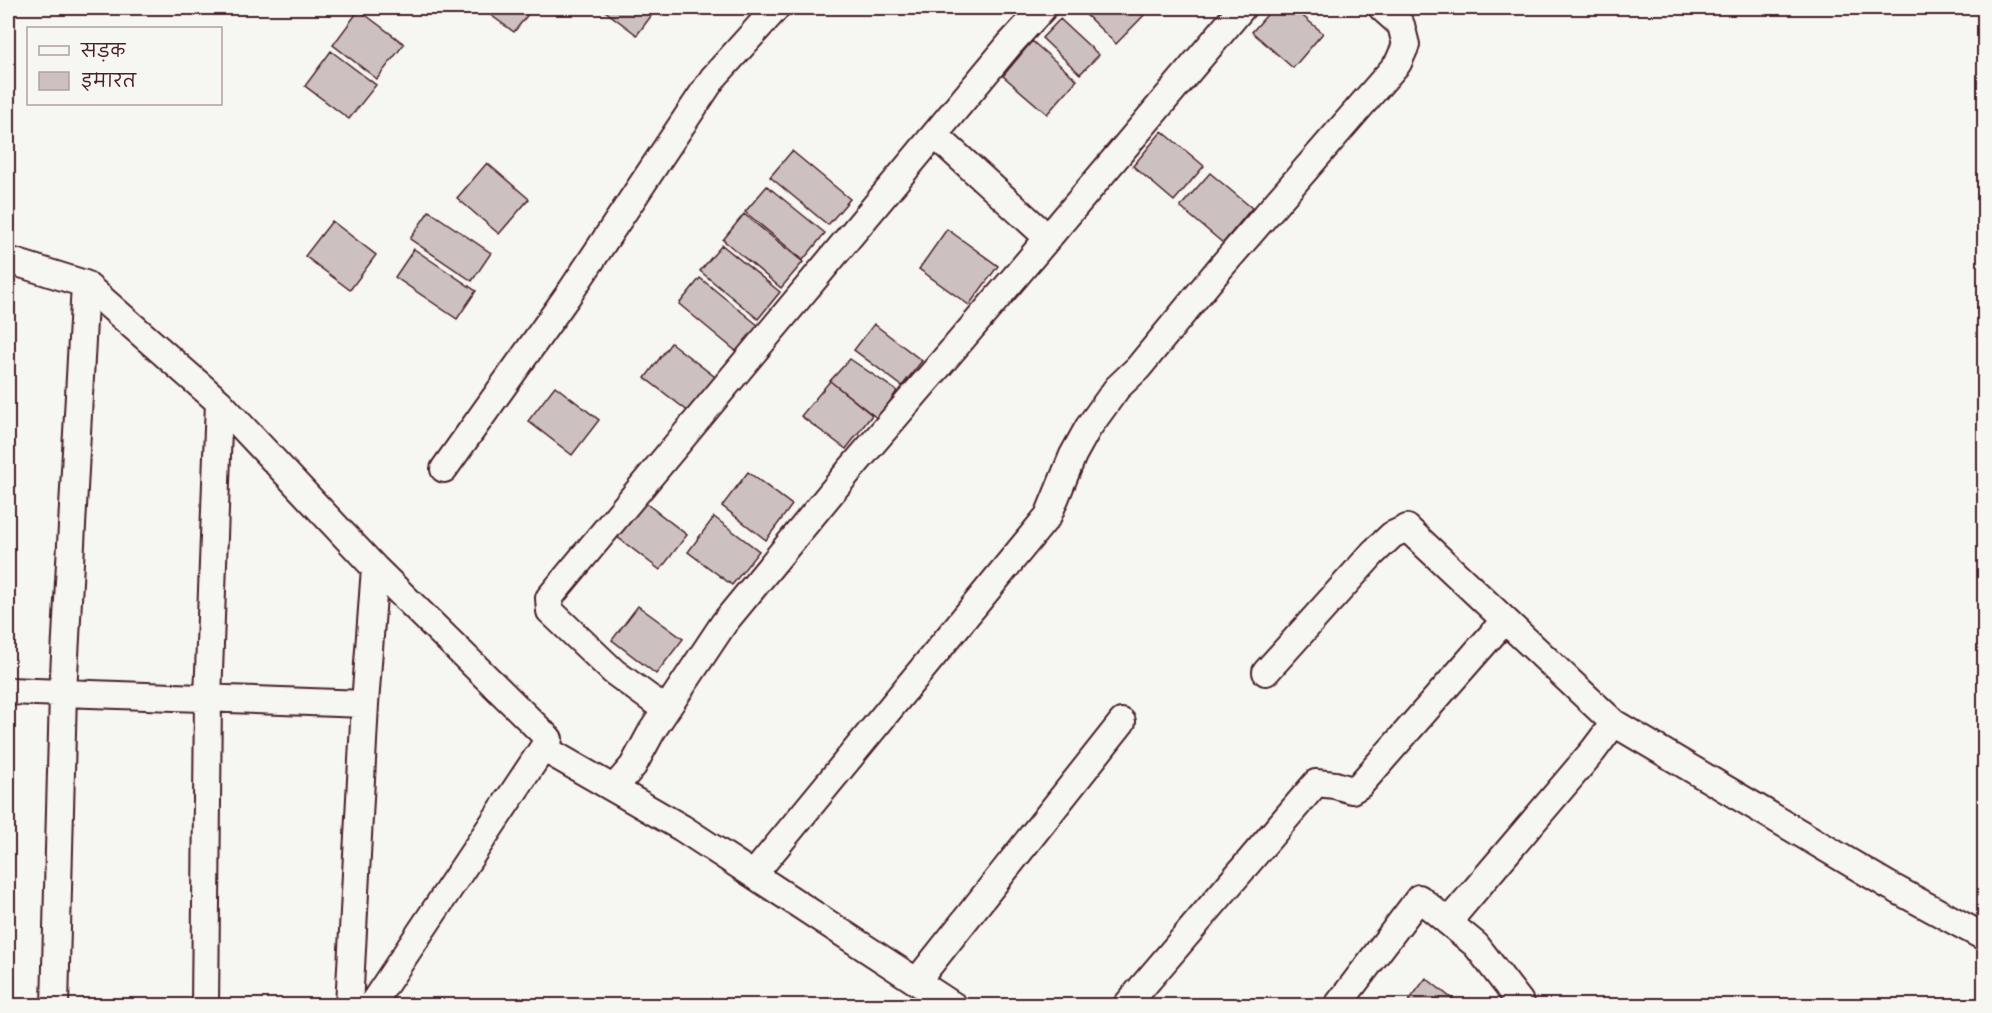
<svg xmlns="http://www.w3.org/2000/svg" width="1992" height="1013" viewBox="0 0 1992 1013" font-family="'Shantell Sans','Playpen Sans Deva',sans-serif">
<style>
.building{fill:#ccc1c0;stroke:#4a1f2b;stroke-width:1.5}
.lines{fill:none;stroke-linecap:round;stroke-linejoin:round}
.street-casing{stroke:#4a1f2b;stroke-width:30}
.street{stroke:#f6f6f2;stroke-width:26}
</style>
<rect width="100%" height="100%" fill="#f6f6f2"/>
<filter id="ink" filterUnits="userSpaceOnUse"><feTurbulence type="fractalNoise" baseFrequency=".0167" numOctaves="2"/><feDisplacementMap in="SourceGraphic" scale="12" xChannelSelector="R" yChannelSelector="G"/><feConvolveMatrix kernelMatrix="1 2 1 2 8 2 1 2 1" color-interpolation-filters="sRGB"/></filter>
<g filter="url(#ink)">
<path class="building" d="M481,8H533L514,32Z
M601,8H657L637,35Z
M1079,8H1151L1116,44Z
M1273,8H1293L1323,33L1293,68L1252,32Z
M359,10L404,44L377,79L333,45Z
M1060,19L1099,55L1080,74L1042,38Z
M1032,41L1077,80L1047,114L1003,76Z
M331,51L376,85L349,119L305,86Z
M1162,131L1204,166L1174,201L1133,166Z
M792,151L850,199L828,225L770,177Z
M487,163L529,199L499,234L457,198Z
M1210,173L1252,208L1223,243L1180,207Z
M767,186L825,233L803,260L745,212Z
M429,211L491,253L472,281L410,239Z
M744,214L803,262L781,288L723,240Z
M332,221L376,255L350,290L305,256Z
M947,229L998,266L969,305L919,269Z
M722,245L780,292L758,319L700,271Z
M414,249L476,291L457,319L395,277Z
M700,278L759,326L737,352L679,304Z
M874,324L922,361L902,386L854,350Z
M671,343L715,377L689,412L645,378Z
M850,359L897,391L878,419L830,381Z
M830,381L872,415L846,449L801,416Z
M555,386L599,420L572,455L528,421Z
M748,472L792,505L766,540L722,506Z
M643,501L687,535L660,570L616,536Z
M714,517L759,551L732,585L688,552Z
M638,606L683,639L656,674L612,640Z
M1426,978L1461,1006H1405Z"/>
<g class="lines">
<defs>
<path id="street" d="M935,135L1048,238
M8,260L85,284L219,402L375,568L549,739L371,1006
M444,469L571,291L713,78L776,8
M1266,672L1373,553L1392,535L1407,528L1614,723L1888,885L1984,937
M8,691L365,704
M666,710L614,672L550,611L549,598L1009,45L1043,8
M543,748L682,828L954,1006
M614,788L633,766L652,731L724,623L849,471L1016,276L1242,8
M754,874L1048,516L1073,455L1088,428L1117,388L1138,368L1221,267L1398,63L1406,45L1401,25L1382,8
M1448,922L1593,751L1614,723
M917,981L1122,722
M55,1006L63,693L85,284
M205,1006L208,698L219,402
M349,1006L365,704L375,568
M1126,1006L1316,783L1335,785L1352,790L1360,785L1504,621
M1337,1006L1419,898L1476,945L1520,1002V1006"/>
</defs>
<use href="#street" class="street-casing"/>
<use href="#street" class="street"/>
</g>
</g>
<rect width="1992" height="1013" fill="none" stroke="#f6f6f2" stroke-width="30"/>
<rect x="15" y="15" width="1962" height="983" fill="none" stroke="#4a1f2b" stroke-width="2" filter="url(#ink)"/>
<rect x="27" y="27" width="195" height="78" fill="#f6f6f2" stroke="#b1a0a2" stroke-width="1.5"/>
<rect x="39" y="46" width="30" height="9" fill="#f6f6f2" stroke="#b1a0a2" stroke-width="1.5"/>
<text x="81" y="57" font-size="18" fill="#4a1f2b">सड़क</text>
<rect x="39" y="72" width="30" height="18" fill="#ccc1c0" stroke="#b1a0a2" stroke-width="1.5"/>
<text x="81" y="87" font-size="18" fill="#4a1f2b">इमारत</text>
</svg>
